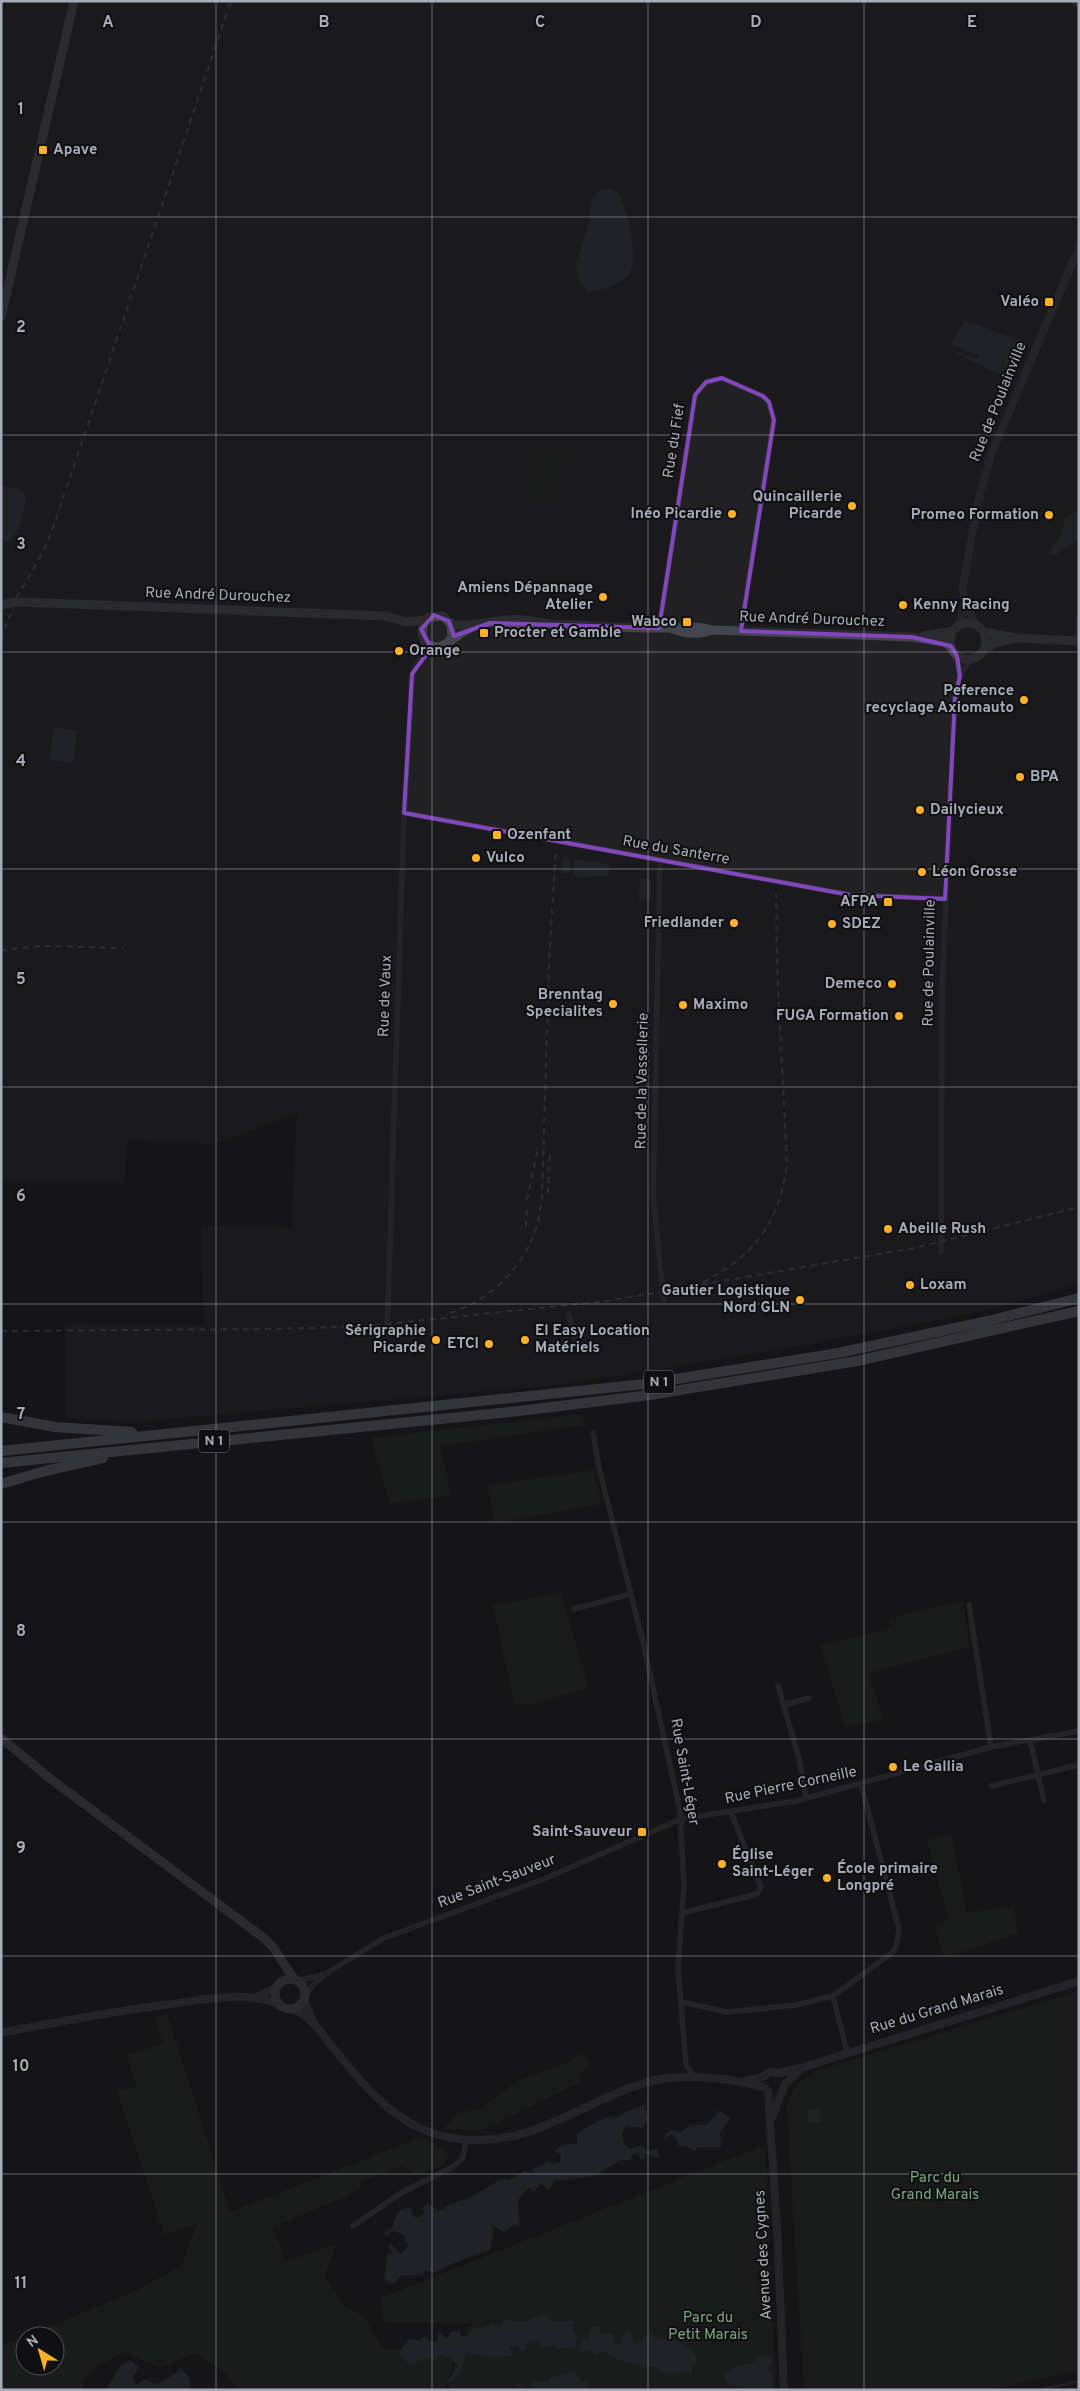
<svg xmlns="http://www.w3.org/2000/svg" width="1080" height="2391" viewBox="0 0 1080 2391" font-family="Overpass,sans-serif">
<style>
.built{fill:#212124}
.green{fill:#1d251e}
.water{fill:#2a343c}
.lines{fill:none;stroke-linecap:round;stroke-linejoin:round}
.stream{stroke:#2a343c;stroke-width:2}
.minor{stroke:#36373c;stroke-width:5.5}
.tertiary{stroke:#36373c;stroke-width:8}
.secondary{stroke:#43464d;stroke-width:9}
.trunk{stroke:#595c65;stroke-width:10}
.rail{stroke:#484b52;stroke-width:2;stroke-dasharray:6 5;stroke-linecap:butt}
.marked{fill:none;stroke:#8446be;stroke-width:4;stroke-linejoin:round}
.grid{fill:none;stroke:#a6acb8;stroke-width:1;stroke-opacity:0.55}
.poi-dot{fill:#ffb225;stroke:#101012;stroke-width:2}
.labels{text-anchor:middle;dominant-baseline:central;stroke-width:4;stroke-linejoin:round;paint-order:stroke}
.shield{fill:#101012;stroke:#797d86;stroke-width:1}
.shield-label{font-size:14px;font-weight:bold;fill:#a6acb8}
.poi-label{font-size:15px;font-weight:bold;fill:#a6acb8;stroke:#101012;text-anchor:start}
.street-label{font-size:15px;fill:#a6acb8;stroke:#101012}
.park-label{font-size:15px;fill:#7ba57d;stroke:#101012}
.grid-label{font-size:16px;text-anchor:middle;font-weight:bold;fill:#a6acb8;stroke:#101012;stroke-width:4;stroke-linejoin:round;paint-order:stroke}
</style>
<rect width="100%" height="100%" fill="#151517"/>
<path class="built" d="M1,1H1079V1284L974,1313L777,1350L566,1384L136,1422L66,1418L65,1323L204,1325L201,1226L291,1227L297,1113L214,1144L127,1140L124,1183L1,1182Z"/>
<path class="green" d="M531,449L561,451L557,500L527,497Z
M581,1414L584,1425L440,1446L451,1495L390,1504L371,1438Z
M594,1470L601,1504L495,1523L488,1485Z
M561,1593L588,1687L534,1704L515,1705L493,1605Z
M963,1601L969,1647L869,1673L883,1720L845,1727L821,1645L891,1629L889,1618Z
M951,1834L967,1913L1013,1906L1018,1933L944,1958L935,1924L949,1919L927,1840Z
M1079,1991V2370L988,2390H804L787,2106L795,2086L816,2071Z
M167,2014L230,2212L422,2137L444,2149L449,2157L442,2166L416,2175L401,2166L362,2181L356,2192L273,2227L285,2262L336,2244L324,2275L342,2304L363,2316L385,2350L459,2343L445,2390H239L223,2371L195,2353L160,2368L125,2352C110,2360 82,2370 82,2390H1V2346L25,2337V2366H55V2336H27L138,2290L182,2265L197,2224L164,2234L117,2091L137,2086L127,2055L163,2044L155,2018Z
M579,2054L587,2058L589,2064L580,2074V2082L487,2128L471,2131L444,2129L458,2113L481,2109L517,2081L568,2063Z
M765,2145L776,2390H448L468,2326L520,2317L470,2324L384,2322L381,2298Z"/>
<path class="water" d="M604,189L613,190L620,195L631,229L633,261L630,273L624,279L607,288L588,291L580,284L576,265L589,221L592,199L597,193Z
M965,320L996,333L1019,339L1021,342L1010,367L1002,376L949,349L977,359L979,356L950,344Z
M1,486L21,490L26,496C25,508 19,537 7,542L1,539Z
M1079,511V539L1055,555H1051V549L1062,534L1065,519L1074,512Z
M54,727L77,731L73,763L50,760Z
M564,856L571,859L570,873L561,874Z
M578,859L606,864L609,867L608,876L576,877L573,872L574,860Z
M640,879H651V899L639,900Z
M645,2105L648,2120L643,2128L626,2126L622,2133L624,2144L630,2149L642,2145L647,2151L657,2149L660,2158L646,2154L645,2158L641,2160L638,2154H632L631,2160H622L593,2176L554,2181L549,2189L541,2184L534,2191L528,2188L518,2200L519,2226L513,2225L504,2232L494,2226L490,2250C473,2255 450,2264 435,2273L425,2270L423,2275H401L394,2284L385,2281L387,2253L390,2254L392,2252L388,2247L391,2244L401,2254L409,2245L405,2241L404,2235L394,2231L385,2236L384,2232L392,2228L397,2213L407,2207L411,2208L413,2216L417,2218L425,2214L422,2208L428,2203L437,2211L444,2210L446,2206L467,2199L502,2179L509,2180L524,2171L532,2173L534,2168L544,2164L546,2161L554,2164L560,2162L561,2154L554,2151L561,2146L577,2143V2134C586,2128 595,2122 605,2118C609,2116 615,2119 620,2116C628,2110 635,2108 645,2105Z
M814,2109L819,2110L821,2122L809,2123L808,2111Z
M715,2111L722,2112L730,2118L720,2133L721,2147H698L694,2151L686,2146H679L677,2139L671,2134L664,2140L666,2133L672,2130L680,2133L690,2125H705L717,2115Z
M551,2313L549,2317L552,2321H574L572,2325L573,2332L577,2335L575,2347L558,2349L555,2345L541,2347L539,2342H529L526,2345L527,2349L521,2351L517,2346L509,2347L513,2355C498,2359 481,2358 467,2352L459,2373L450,2383L447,2382L458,2366L451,2358L440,2354L437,2360L425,2359L409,2364L399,2354L408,2339L419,2340L425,2336L431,2342L437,2341L438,2332L447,2339L451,2332L460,2331L461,2336L467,2337L473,2329L482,2327L484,2330L486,2326L493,2323L495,2326H501L505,2320L523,2322Z
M592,2327H598L602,2334L613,2333L615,2344L624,2345L621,2338L627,2331L631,2332L635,2343H641L646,2336L652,2334L655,2338C672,2339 693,2343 698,2361L692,2366V2375L685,2371L684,2373L666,2374L653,2366L644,2368C631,2362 612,2360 604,2351L595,2355L590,2350L584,2352L579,2349L583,2340H589V2333Z
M757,2357H773L768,2370L772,2375L773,2390H747L726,2382L724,2371L728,2372L734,2367L758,2362Z
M130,2360L139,2368L133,2377L136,2385L144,2379L154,2384L162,2382L181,2369L189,2377L191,2390H106L121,2365Z
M575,2372L581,2382L586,2381L591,2390H522L517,2384L519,2383L525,2390L532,2388L533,2381L549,2382L551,2378Z"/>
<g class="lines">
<path class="stream" d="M1038,2390L1079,2381"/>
<path class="minor" d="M659,628L695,395L706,382L722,378L763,396L769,402L774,420L741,631
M1078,641L1079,617
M957,656L960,676
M420,660L435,647
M404,813L850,895L945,899
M660,861L653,1196L664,1300
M941,1252L942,989L955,699L960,676L971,659
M569,1314L578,1351
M387,1333L404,813L412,674L423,649L424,640
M593,1433L599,1468L643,1642L680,1811L684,1886L678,1968L686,2065L694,2077
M969,1605L991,1747
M574,1609L631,1594
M778,1686L799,1758L806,1798
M784,1705L809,1698
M1030,1740L1044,1801
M991,1786L1079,1765
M682,1913L757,1894L761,1887L731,1812
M297,1981L322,1975
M833,1996L892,1953L896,1947L899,1929L861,1784
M305,1997L313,1985L324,1975L384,1938L544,1879L681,1819L796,1801L991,1747L1079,1731
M681,2002L727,2012L796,2005L833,1996L847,2052
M353,2226L401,2193L454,2166L463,2158L466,2140"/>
<path class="tertiary" d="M976,624L965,603L963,587L977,507L990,457L1079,247
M959,625L965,603
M256,1997L276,1988
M304,1999L313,2022
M291,2009C308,2013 320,2031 330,2044C363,2084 397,2130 453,2138C535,2151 582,2098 656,2080C686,2073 736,2079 765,2088
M1,2033C56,2022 109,2012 164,2005C200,2000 244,1990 278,2004
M744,2081L760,2078L770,2072L779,2073L804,2067L1079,1981
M768,2092L777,2227L784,2390
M772,2117L785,2084L801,2069"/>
<path class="secondary" d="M1075,1L1079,3
M1,317L74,1
M1,605L16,602L47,603L385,616L406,622L425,620
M950 641a18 18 0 1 1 36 0a18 18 0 1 1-36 0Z
M451,624C471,627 487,622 506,620C520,618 535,621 549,624C589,625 630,629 670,628C686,628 697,625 712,630L912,637L944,642L951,646
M497,624L531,627L544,625
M673,629C686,634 699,635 712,630
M984,632L1016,638L1079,641
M924,636L953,631
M450,640L452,635L451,624L443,616L429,617C416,628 422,651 441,646C448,644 463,631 472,627
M985,649L994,643L1012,639
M1,1738L52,1780L264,1938L273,1947L294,1979
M275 1994a15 15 0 1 1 30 0a15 15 0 1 1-30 0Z"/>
<path class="trunk" d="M1,1417L55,1427L132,1432
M1,1451L645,1384L838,1353L988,1321L1079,1298
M1,1463L519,1411L650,1395L857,1361L1079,1311
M1,1484L45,1471L103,1458"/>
<path class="rail" d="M1,639L17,597L44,550L53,528L231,1
M1,950L41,946L124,948
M548,1194L550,1151
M527,1200L538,1148
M526,1227L527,1205
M703,1282C755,1256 779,1222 787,1165L777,964L776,890
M450,1313C489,1301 523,1268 536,1229C539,1220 540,1209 542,1199L549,963L556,849
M1,1331L271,1329L368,1326L607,1301L914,1248L1079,1207"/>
</g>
<path d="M0 0H1080V2391H0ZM722,378L763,396L769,402L774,420L741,631L912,637L951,646L957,656L960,676L955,699L945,899L850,895L404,813L412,674L431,648L421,629L434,615L449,621L454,636L490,623L659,628L695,395L706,382Z" fill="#151517" fill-opacity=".55" fill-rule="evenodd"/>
<path class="marked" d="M722,378L763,396L769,402L774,420L741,631L912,637L951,646L957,656L960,676L955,699L945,899L850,895L404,813L412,674L431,648L421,629L434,615L449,621L454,636L490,623L659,628L695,395L706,382Z"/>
<path class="grid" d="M216,1V2390M432,1V2390M648,1V2390M864,1V2390M1,217H1079M1,435H1079M1,652H1079M1,869H1079M1,1087H1079M1,1304H1079M1,1522H1079M1,1739H1079M1,1956H1079M1,2174H1079"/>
<g class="poi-dot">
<rect x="38" y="145" width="10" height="10" rx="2.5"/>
<rect x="1044" y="297" width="10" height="10" rx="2.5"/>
<circle cx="852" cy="506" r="5"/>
<circle cx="732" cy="514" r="5"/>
<circle cx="1049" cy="515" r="5"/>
<circle cx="603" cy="597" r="5"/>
<circle cx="903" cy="605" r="5"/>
<rect x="682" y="617" width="10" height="10" rx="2.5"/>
<rect x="479" y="628" width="10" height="10" rx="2.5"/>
<circle cx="399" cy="651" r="5"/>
<circle cx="1024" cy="700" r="5"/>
<circle cx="1020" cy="777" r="5"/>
<circle cx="920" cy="810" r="5"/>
<rect x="492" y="830" width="10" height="10" rx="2.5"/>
<circle cx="476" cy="858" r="5"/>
<circle cx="922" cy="872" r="5"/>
<rect x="883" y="897" width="10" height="10" rx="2.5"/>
<circle cx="734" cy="923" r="5"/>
<circle cx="832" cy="924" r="5"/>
<circle cx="892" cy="984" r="5"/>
<circle cx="613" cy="1004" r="5"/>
<circle cx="683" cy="1005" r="5"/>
<circle cx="899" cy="1016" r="5"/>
<circle cx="888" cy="1229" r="5"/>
<circle cx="910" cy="1285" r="5"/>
<circle cx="800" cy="1300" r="5"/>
<circle cx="436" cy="1340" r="5"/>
<circle cx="525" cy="1340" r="5"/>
<circle cx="489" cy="1344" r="5"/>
<circle cx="893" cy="1767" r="5"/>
<rect x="637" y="1827" width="10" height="10" rx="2.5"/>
<circle cx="722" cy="1864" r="5"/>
<circle cx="827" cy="1878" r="5"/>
</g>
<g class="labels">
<g class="shield">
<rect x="644" y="1370.5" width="30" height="23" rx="4"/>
<rect x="199" y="1429.5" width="30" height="23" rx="4"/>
</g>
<g class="shield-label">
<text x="659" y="1382">N 1</text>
<text x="214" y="1441">N 1</text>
</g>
<g class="poi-label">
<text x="53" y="150">Apave</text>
<text x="1039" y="302" text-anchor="end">Valéo</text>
<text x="842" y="497" text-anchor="end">Quincaillerie<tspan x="842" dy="17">Picarde</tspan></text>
<text x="722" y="514" text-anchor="end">Inéo Picardie</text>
<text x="1039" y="515" text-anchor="end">Promeo Formation</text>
<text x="593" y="588" text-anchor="end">Amiens Dépannage<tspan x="593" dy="17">Atelier</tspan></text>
<text x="913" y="605">Kenny Racing</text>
<text x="677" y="622" text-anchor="end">Wabco</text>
<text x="494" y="633">Procter et Gamble</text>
<text x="409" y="651">Orange</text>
<text x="1014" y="691" text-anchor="end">Peference<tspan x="1014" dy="17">recyclage Axiomauto</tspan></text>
<text x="1030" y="777">BPA</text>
<text x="930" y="810">Dailycieux</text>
<text x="507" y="835">Ozenfant</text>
<text x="486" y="858">Vulco</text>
<text x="932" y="872">Léon Grosse</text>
<text x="878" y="902" text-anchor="end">AFPA</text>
<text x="724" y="923" text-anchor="end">Friedlander</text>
<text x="842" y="924">SDEZ</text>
<text x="882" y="984" text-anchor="end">Demeco</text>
<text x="603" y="995" text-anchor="end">Brenntag<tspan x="603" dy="17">Specialites</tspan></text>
<text x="693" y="1005">Maximo</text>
<text x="889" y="1016" text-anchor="end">FUGA Formation</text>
<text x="898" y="1229">Abeille Rush</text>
<text x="920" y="1285">Loxam</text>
<text x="790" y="1291" text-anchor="end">Gautier Logistique<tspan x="790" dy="17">Nord GLN</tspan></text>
<text x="426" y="1331" text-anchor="end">Sérigraphie<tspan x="426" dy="17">Picarde</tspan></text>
<text x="535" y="1331">El Easy Location<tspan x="535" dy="17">Matériels</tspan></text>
<text x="479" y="1344" text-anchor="end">ETCI</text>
<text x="903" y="1767">Le Gallia</text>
<text x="632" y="1832" text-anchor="end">Saint-Sauveur</text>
<text x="732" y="1855">Église<tspan x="732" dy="17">Saint-Léger</tspan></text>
<text x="837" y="1869">École primaire<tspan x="837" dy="17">Longpré</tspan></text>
</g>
<g class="street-label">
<text transform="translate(999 402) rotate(-68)">Rue de Poulainville</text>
<text transform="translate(675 441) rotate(-81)">Rue du Fief</text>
<text transform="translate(218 596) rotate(2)">Rue André Durouchez</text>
<text transform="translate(812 620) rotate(2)">Rue André Durouchez</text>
<text transform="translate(676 851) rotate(10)">Rue du Santerre</text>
<text transform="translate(930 963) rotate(-89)">Rue de Poulainville</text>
<text transform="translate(386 996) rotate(-88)">Rue de Vaux</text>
<text transform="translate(643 1081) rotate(-89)">Rue de la Vassellerie</text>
<text transform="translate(684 1772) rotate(80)">Rue Saint-Léger</text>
<text transform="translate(791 1786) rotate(-12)">Rue Pierre Corneille</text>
<text transform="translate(497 1882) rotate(-21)">Rue Saint-Sauveur</text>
<text transform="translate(937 2010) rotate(-17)">Rue du Grand Marais</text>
<text transform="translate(764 2255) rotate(-93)">Avenue des Cygnes</text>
</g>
<g class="park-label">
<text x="935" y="2178">Parc du<tspan x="935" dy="17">Grand Marais</tspan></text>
<text x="708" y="2318">Parc du<tspan x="708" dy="17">Petit Marais</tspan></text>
</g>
</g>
<g class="grid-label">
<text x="108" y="27">A</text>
<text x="324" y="27">B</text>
<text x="540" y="27">C</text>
<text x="756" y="27">D</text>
<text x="972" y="27">E</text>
<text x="21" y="114">1</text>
<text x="21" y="332">2</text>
<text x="21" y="549">3</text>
<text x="21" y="766">4</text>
<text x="21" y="984">5</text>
<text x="21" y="1201">6</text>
<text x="21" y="1419">7</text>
<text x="21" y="1636">8</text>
<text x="21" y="1853">9</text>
<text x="21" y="2071">10</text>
<text x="21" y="2288">11</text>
</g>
<rect width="1080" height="2391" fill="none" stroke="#a6acb8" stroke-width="5"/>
<g transform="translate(40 2351) rotate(323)"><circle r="24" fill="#101012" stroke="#4c4e54"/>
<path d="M0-4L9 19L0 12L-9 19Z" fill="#ffb225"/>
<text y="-8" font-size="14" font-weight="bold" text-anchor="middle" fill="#a6acb8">N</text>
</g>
</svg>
